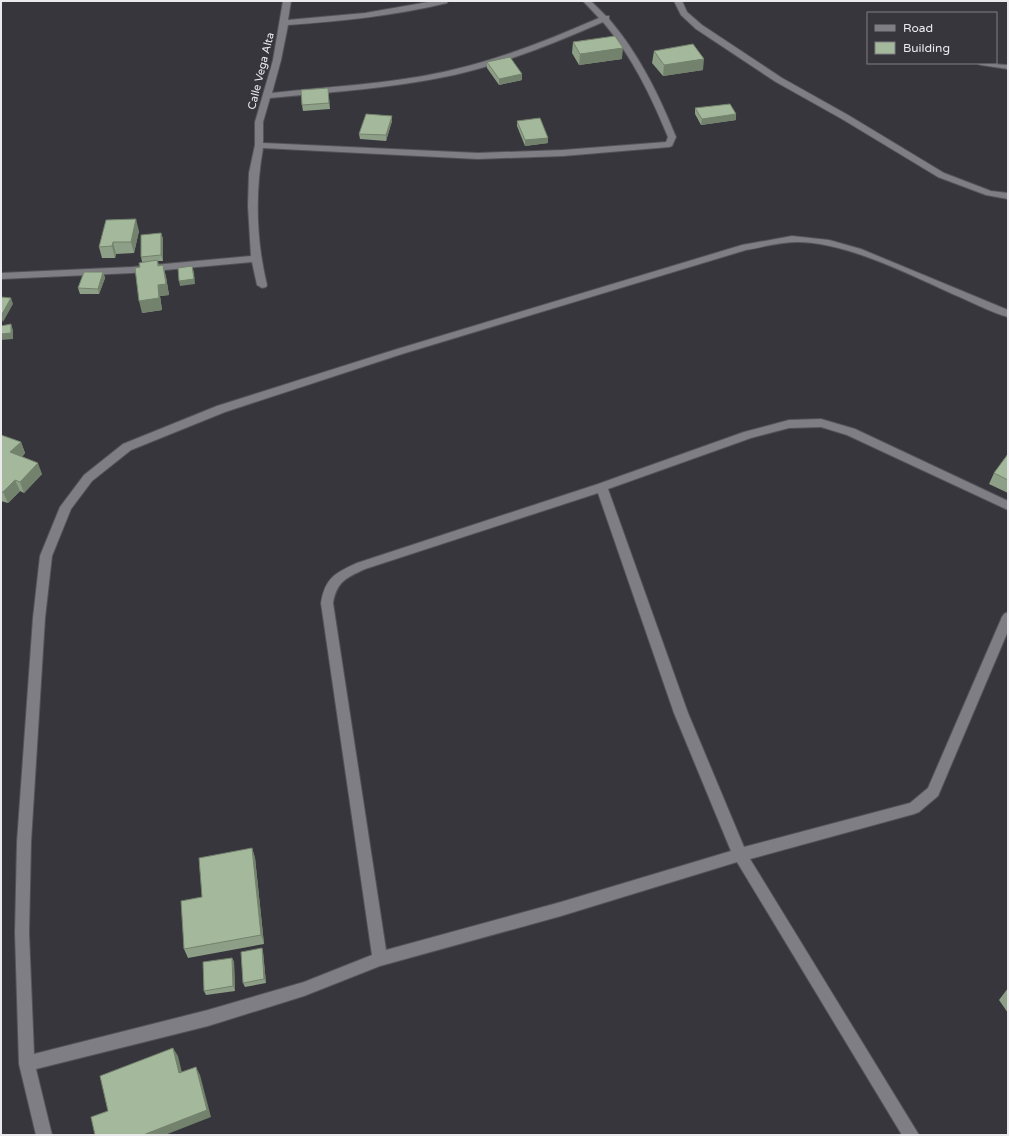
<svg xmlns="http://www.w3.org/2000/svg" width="1009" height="1136" viewBox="0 0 1009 1136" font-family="'Varela Round',sans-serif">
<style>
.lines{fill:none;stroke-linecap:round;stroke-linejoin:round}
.minor-casing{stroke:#535358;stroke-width:2}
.minor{fill:#7e7e84;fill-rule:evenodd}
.wall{fill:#8d9f86}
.shaded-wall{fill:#73826d}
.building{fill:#a4b99c;stroke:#73826d}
.labels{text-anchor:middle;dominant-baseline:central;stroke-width:4;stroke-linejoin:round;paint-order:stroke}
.far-street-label{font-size:11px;fill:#ebebee;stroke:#37363c}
</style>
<rect width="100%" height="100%" fill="#37363c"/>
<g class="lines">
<defs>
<path id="minor" d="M283,1H291L288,20L365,13L434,1H448L447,3C394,16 341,21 288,25L281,60L272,93C333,86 396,84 456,69C506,57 553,38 599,18L583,1H591L606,16H609V19C639,54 659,95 676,137L672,146L669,147L563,156L478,159L263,148C255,193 256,240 267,285L266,287L262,288L257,285L252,262L132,273L1,279V273L132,267L251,256L248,206L249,173L255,145V122L273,60ZM603,22C632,56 651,96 668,137L666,142L563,150L478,153L263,143V122L270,98C332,92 394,88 454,75C506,63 555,43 603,22Z
M674,1H682L687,12L702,25L782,78L848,115L944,173L991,191L1008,193V199L986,195L938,177L842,119L776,82L696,29L681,15Z
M977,63L1008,65V69L981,65Z
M792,236L829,240L861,249L1008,310V317C990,312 972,302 955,295C911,275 846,242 797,242C780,242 763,247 746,250L402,354L225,412L131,450L92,481L71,509L52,556L45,618L31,842L29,933L34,1054L208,1010L304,982L372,955L321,603C325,578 335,573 357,563L598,484L744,432L789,420L821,419L855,429L1008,501V510L847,435L821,427L789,428L751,438L608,489L688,713L744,847L910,803L928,788L1002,617L1004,614L1008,612V631L938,796L919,812L914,814L750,859L919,1135H902L737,862L561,916L380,966L304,996L208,1026L36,1069L52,1135H36L19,1064L15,933L17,842L33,618L40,556L60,507L84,475L123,444L217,406L394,350L742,245ZM598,493L674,713L731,851L561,902L386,950L333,603C337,581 346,578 365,569Z"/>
</defs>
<use href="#minor" class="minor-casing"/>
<use href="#minor" class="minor"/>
</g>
<path class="wall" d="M573,42L622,59L579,65L572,53Z
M654,51L703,70L663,76L652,63Z
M487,62L522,80L499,85L487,68Z
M328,88L330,109L303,111L302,105Z
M695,108L736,114V120L701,125L695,114Z
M392,116V121L386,141L360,139L359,134Z
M517,121L548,143L525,146L517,126Z
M139,231L134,253L116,254L115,258H102L99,247Z
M161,233L163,239V261H158L159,266L163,265L166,277L169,295L160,296L162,310L142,313V262L141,257Z
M103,272L105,278L99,294H80L78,288Z
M1,435L21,442L25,453L22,457L42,474L24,493L20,491L8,503L1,501Z
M1008,454V493L989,484L994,473Z
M252,848L255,858L264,944L188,958L184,949L202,897Z
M262,948L263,952L266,983L245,987L243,983Z
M232,958L234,962L235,991L206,995L204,991Z
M1008,988V1013L999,1000Z"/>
<path class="shaded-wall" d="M623,48L622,59L579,65L580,54Z
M704,59L703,70L663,76L664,65Z
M522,74V80L499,85V79Z
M736,114V120L701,125L702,119Z
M392,116V121L386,141V135Z
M548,138V143L525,146V140Z
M136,219L139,231L134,253L131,242Z
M161,233L163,239V261L161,255Z
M113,242L116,254L115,258L112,246Z
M163,265L166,277L169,295L160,296L162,310L142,313L139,301L158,285Z
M192,266L194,272L195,284L180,286L179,281Z
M103,272L105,278L99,294L98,289Z
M11,298L13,304L3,322L1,318V316Z
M11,324L13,330V339L1,340V334Z
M21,442L25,453L15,464L10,452Z
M38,463L42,474L24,493L20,482Z
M15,480L20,491L8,503L3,492Z
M252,848L255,858L264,944L261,935Z
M262,948L263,952L266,983L264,979Z
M232,958L234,962L235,991L233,986Z
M173,1048L178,1056L184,1081L179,1073Z
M196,1067L200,1075L211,1117L165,1135H143Z"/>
<path class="building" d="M615,36L623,48L580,54L573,42Z
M693,44L704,59L664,65L654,51Z
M510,57L522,74L499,79L487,62Z
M328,88L329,103L302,105L301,90Z
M730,104L736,114L702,119L695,108Z
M366,114L392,116L386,135L359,134Z
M540,118L548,138L525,140L517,121Z
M136,219L131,242H113L112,246L99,247L106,220Z
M161,233V255L141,257V235Z
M157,260L158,266L163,265L166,284L158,285L159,298L139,301L135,268L140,267L139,263Z
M192,266L194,279L179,281L178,268Z
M84,272H103L98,289L78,288Z
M1,297L11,298L1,316Z
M11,324V333L1,334V326Z
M1,435L21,442L10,452L38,463L20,482L15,480L3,492L1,491Z
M1008,454V480L994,473Z
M252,848L261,935L184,949L181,901L202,897L199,858Z
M262,948L264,979L243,983L241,952Z
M232,958L233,986L204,991L203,962Z
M173,1048L179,1073L196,1067L207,1110L143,1135H95L91,1117L108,1111L100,1076Z"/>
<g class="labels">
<g class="far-street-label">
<text transform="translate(261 71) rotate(-76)">Calle Vega Alta</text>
</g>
</g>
<rect width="1009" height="1136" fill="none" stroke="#ebebee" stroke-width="4"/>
<rect x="867" y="12" width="130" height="52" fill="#37363c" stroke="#7f7e83"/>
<rect x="875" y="25" width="20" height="6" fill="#7e7e84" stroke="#7f7e83"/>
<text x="903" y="32" font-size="12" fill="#ebebee">Road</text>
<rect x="875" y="42" width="20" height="12" fill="#a4b99c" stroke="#7f7e83"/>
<text x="903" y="52" font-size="12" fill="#ebebee">Building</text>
</svg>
